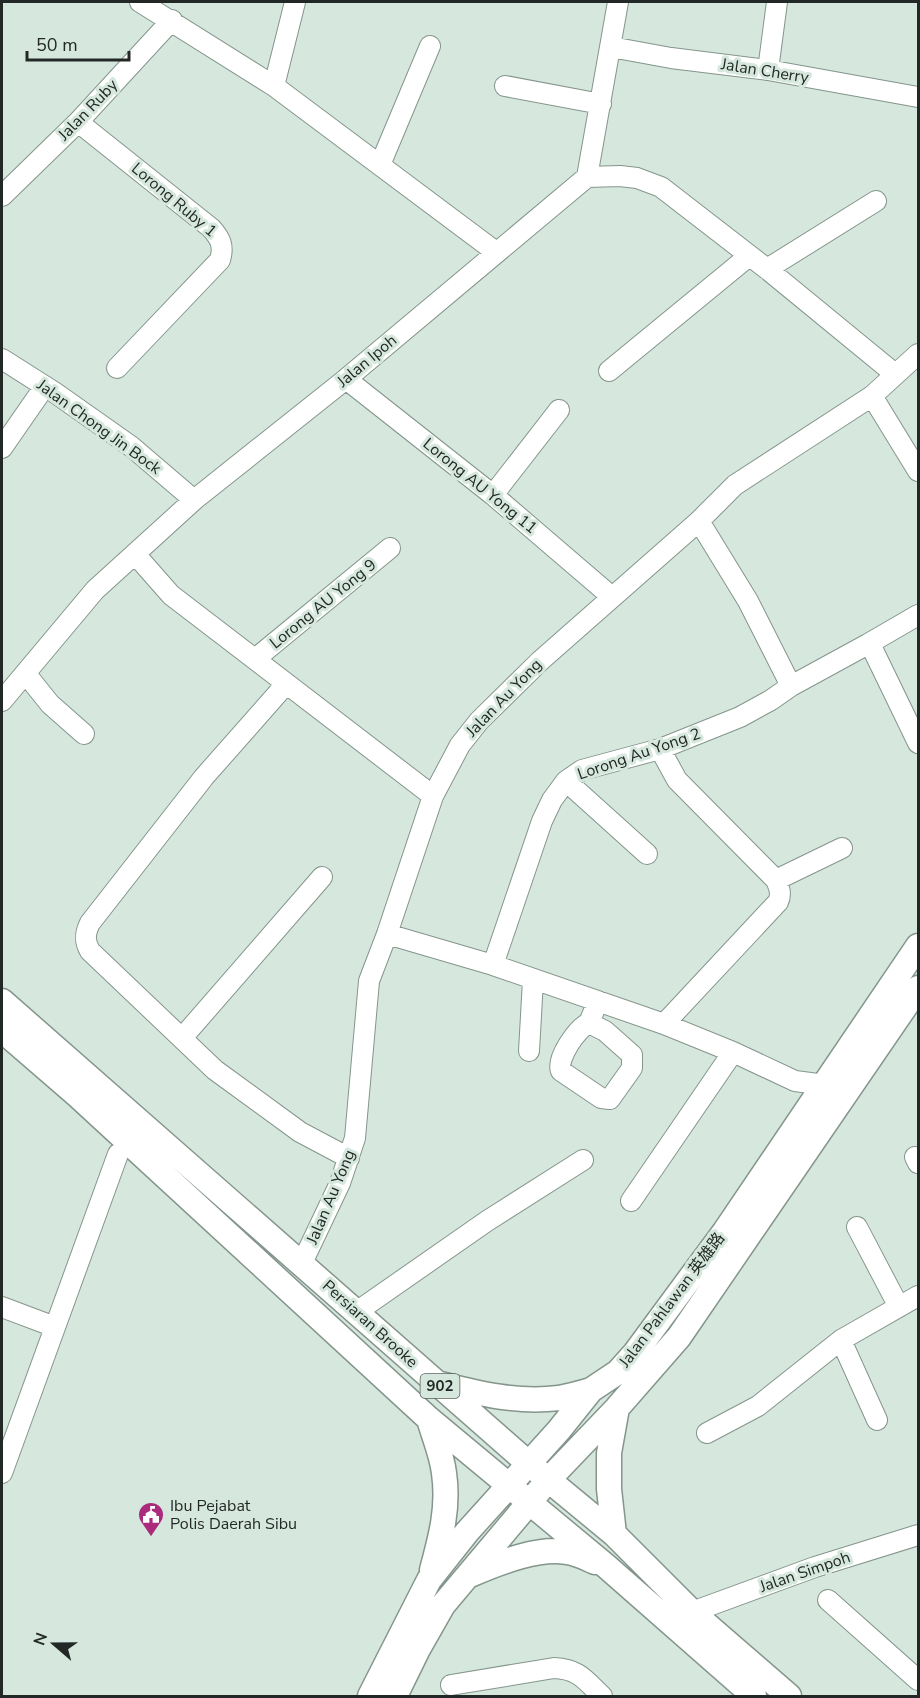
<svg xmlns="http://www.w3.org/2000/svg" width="920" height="1698" viewBox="0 0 920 1698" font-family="'Nunito Sans','Noto Sans SC',sans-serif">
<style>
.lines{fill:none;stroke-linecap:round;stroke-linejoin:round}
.minor-casing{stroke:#84958c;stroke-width:22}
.major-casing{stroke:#84958c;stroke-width:27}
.minor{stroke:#fff;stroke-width:20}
.major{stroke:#fff;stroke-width:24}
.labels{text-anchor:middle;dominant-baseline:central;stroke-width:6;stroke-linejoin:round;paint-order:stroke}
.shield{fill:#d6e8de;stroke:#58625c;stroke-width:1.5}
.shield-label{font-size:15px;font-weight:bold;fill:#222825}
.street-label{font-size:16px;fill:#222825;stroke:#d6e8de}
.poi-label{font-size:16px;fill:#222825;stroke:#d6e8de;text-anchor:start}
</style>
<rect width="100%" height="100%" fill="#d6e8de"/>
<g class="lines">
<defs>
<path id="minor" d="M140,2L274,86L496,252
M611,47L671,58L768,70L918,97
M768,70L777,2
M274,86L295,2
M505,86L601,104
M78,122L211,228C221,239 224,246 220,260L117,368
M380,165L430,46
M587,177L620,176L637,178L661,187L767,269L895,374
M2,196L78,122L172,20
M767,269L876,201
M2,359L54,392L132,447L194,500
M609,371L749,256
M346,379L493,495L612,597
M872,396L918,471
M2,448L45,386
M493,495L559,410
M699,521L748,601L791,686
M135,554L171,595L433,796
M868,644L874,652L918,743
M255,659L390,548
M26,674L50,704L84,734
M286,684L204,777L90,923C85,933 84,941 90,951L215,1070L300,1132L349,1158
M2,701L95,590L194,500L346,379L587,177L618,2
M660,749L677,780L776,880C779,887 782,894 778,902L664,1024
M566,781L647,854
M776,880L842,848
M387,934L493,965L664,1024L733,1052L795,1081L825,1085
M493,965L542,821L552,800L566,781L582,770L660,749L740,717L771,700L791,686L868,644L918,615
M589,1023L605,1031L632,1055V1068L610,1099L601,1098L561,1071C556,1059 577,1028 589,1023L598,1001
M182,1038L322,877
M529,1051L533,980
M915,1157L918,1163
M631,1201L733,1052
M857,1227L899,1307
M302,1263L340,1183L355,1138L369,981L387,934L433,796L460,745L479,721L540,661L699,521L735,485L872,396L918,354
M2,1307L55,1327
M355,1313L487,1221L583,1160
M841,1340L877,1420
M707,1433L758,1406L841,1340L918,1296
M2,1473L118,1154
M828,1600L918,1680
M692,1612L815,1567L918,1535
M451,1685L554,1668C579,1669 585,1680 602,1696"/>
<path id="major" d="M2,1001L528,1463L614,1534L692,1612L789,1696
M2,1030L77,1095L429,1419L606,1566L754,1696
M441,1384C480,1394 518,1403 559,1398C570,1396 581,1393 591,1390
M429,1419C434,1437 442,1455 444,1473C449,1507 441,1537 432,1570
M614,1534L609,1489V1453L617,1408
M470,1575C498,1563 542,1545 572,1553C580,1555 588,1559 595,1562
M370,1696L429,1580L467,1532L559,1430L591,1390L618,1372L635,1353L725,1231L918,946
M395,1696L418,1649L443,1605L549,1479L617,1408L679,1337L918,988"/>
</defs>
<use href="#minor" class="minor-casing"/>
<use href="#major" class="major-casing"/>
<use href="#minor" class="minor"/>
<use href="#major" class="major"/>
</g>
<defs>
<symbol id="civic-pin" viewBox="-11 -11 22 30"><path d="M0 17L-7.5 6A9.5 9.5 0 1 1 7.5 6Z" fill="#aa2b7b" stroke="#d6e8de"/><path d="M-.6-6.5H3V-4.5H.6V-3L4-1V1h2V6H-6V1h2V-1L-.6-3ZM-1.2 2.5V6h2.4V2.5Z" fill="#fff"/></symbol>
</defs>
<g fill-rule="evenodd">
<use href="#civic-pin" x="136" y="1500" width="30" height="40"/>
</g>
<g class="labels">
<rect class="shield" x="420.5" y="1374" width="39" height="24" rx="4.5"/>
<g class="shield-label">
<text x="440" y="1386">902</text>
</g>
<g class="street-label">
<text transform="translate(765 71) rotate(9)">Jalan Cherry</text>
<text transform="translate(88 110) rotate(-46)">Jalan Ruby</text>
<text transform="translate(174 200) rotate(40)">Lorong Ruby 1</text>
<text transform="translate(367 361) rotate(-40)">Jalan Ipoh</text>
<text transform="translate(99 427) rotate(36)">Jalan Chong Jin Bock</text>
<text transform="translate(480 486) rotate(39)">Lorong AU Yong 11</text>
<text transform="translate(323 604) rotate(-39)">Lorong AU Yong 9</text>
<text transform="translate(504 698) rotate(-46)">Jalan Au Yong</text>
<text transform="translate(639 754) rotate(-19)">Lorong Au Yong 2</text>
<text transform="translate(331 1197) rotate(-67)">Jalan Au Yong</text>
<text transform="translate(672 1300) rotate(-53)">Jalan Pahlawan 英雄路</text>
<text transform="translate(370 1324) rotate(42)">Persiaran Brooke</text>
<text transform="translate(805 1572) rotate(-19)">Jalan Simpoh</text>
</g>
<g class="poi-label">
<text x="170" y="1506">Ibu Pejabat<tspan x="170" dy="18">Polis Daerah Sibu</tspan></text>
</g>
</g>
<rect width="920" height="1698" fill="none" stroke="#222825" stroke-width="6"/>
<g transform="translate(54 1644) rotate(290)" stroke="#d6e8de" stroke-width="4.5" paint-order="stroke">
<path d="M0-4.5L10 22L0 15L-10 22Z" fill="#222825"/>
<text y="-9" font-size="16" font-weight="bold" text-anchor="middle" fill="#222825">N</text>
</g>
<path d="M27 51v9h102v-9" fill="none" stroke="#222825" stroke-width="3"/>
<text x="36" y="51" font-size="18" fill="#222825" stroke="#d6e8de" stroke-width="4.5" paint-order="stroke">50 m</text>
</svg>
